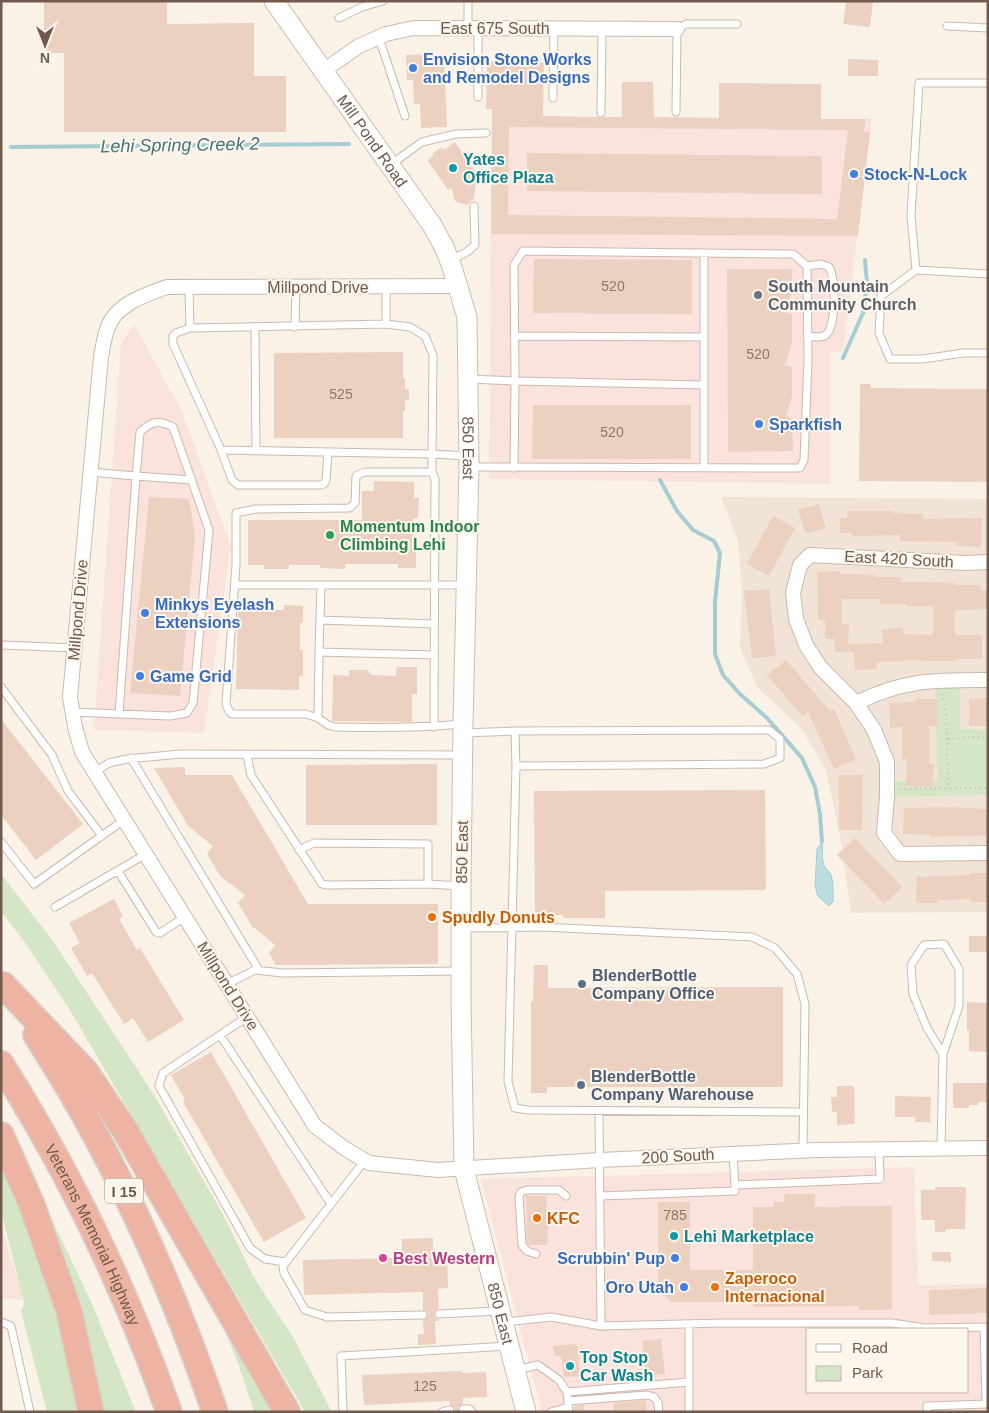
<svg xmlns="http://www.w3.org/2000/svg" width="989" height="1413" viewBox="0 0 989 1413" font-family="Arial,sans-serif">
<style>
.residential{fill:#f1e3d6}
.commercial{fill:#f9e3dc;fill-rule:evenodd}
.green{fill:#d5e6c7}
.water{fill:#bddee1;stroke:#a5cdd2}
.lines{fill:none;stroke-linecap:round;stroke-linejoin:round}
.stream{stroke:#a5cdd2;stroke-width:4}
.building{fill:#ecd1c1;fill-rule:evenodd}
.service-casing{stroke:#cbb9ae;stroke-width:9}
.minor-casing{stroke:#cbb9ae;stroke-width:16}
.secondary-casing{stroke:#cfbbaf;stroke-width:21}
.motorway-casing{stroke:#d7d1cd;stroke-width:28}
.path{stroke:#d1b4a5;stroke-width:2;stroke-dasharray:1 4;stroke-linecap:butt}
.service{stroke:#fff;stroke-width:7}
.minor{stroke:#fff;stroke-width:14}
.secondary{stroke:#fff;stroke-width:19}
.motorway{stroke:#edb4a4;stroke-width:25}
.shop-dot{fill:#3f7fe0;stroke:#fdf6ed;stroke-width:2}
.culture-dot{fill:#0f9aa8;stroke:#fdf6ed;stroke-width:2}
.worship-dot{fill:#6b7280;stroke:#fdf6ed;stroke-width:2}
.leisure-dot{fill:#2e9e5b;stroke:#fdf6ed;stroke-width:2}
.food-dot{fill:#e8710a;stroke:#fdf6ed;stroke-width:2}
.service-dot{fill:#5c6f8a;stroke:#fdf6ed;stroke-width:2}
.hotel-dot{fill:#d1479c;stroke:#fdf6ed;stroke-width:2}
.labels{text-anchor:middle;dominant-baseline:central;stroke-width:4;stroke-linejoin:round;paint-order:stroke}
.number-label{font-size:14px;fill:#90776b}
.shield{fill:#fdf6ed;stroke:#9b887e;stroke-width:1}
.shield-label{font-size:15px;font-weight:bold;fill:#71594e}
.street-label{font-size:16px;fill:#71594e;stroke:#fdf6ed}
.shop-label{font-size:16px;font-weight:bold;fill:#366cbe;stroke:#fdf6ed;text-anchor:start}
.culture-label{font-size:16px;font-weight:bold;fill:#0d838f;stroke:#fdf6ed;text-anchor:start}
.worship-label{font-size:16px;font-weight:bold;fill:#5b616d;stroke:#fdf6ed;text-anchor:start}
.leisure-label{font-size:16px;font-weight:bold;fill:#27864d;stroke:#fdf6ed;text-anchor:start}
.food-label{font-size:16px;font-weight:bold;fill:#c56008;stroke:#fdf6ed;text-anchor:start}
.service-label{font-size:16px;font-weight:bold;fill:#4e5e75;stroke:#fdf6ed;text-anchor:start}
.hotel-label{font-size:16px;font-weight:bold;fill:#b23c85;stroke:#fdf6ed;text-anchor:start}
.water-label{font-size:18px;font-style:italic;fill:#47747b;stroke:#fdf6ed}
</style>
<rect width="100%" height="100%" fill="#faf2e7"/>
<path class="residential" d="M721,497L988,499V912L851,913L841,841L826,770L801,728L757,687L740,647L742,591L738,541Z"/>
<path class="commercial" d="M492,116L872,119L843,352H830V484L489,479Z
M134,324L182,412L231,546L204,733L94,730L121,343Z
M914,1167L918,1285L988,1284V1412H542L481,1179ZM808,1329H968V1392H808Z
M1,1225L24,1300L1,1298Z"/>
<path class="green" d="M960,680V729L988,730V795L887,797L894,781H938L935,686Z
M1,874L53,941L156,1098L224,1216L253,1276L293,1337L332,1412H305L68,1007L26,944L1,911Z
M1,1162C35,1243 62,1326 81,1412H47L21,1311L24,1303L1,1210Z
M43,1200L92,1304L136,1412H105L87,1335Z
M204,1279L275,1412H254L239,1366Z"/>
<path class="water" d="M822,842C823,849 822,856 823,862C824,867 827,869 830,873C834,880 833,893 833,902L829,906L818,896L815,886L817,849Z"/>
<g class="lines">
<path class="stream" d="M11,147L349,144
M843,358L863,313L867,285L865,260
M660,480L677,511L693,530L714,541L720,553L715,602V654L723,675L740,694L767,718L802,758L815,787L820,814L822,842"/>
</g>
<path class="building" d="M44,1H167V24L254,23V76H286V132H64V53H44Z
M846,1H873L870,27L843,24Z
M444,54L447,127L421,128L420,104H414L413,80H407L406,55Z
M848,59L878,60V76H848Z
M487,61L544,62L543,116L597,117L601,118L605,117H622V82H653L654,117L719,118V83L821,84V119H866L864,132H870L858,236L491,234L492,109H486ZM509,127L848,130L837,219L508,215Z
M455,142L477,174L474,198L467,205L456,202L454,199L452,188L448,190L428,161L433,156L432,154L442,147L444,150Z
M527,153L822,156V194L527,191Z
M534,259L692,260V314L533,313Z
M727,269H792V292L785,312L792,314V343L785,365L792,367V396L786,416L792,418L793,451L728,452Z
M403,352V378H405V389H409V400H405V411H403V438H274V353Z
M860,384H871V388L988,389V482L859,481Z
M533,405H691V459H532Z
M374,481L414,482V498H419L418,518H413V550H416V568H398V564H345V569L320,568V565H289V569H264V565H248V520H362V491H374Z
M149,497L189,499L195,536L180,696L130,693Z
M819,504L826,528L806,534L798,510Z
M847,511H893V513L923,514V519L982,518L981,547L957,546V542L900,541V535L852,536V533H840V518H847Z
M773,516L795,528L769,576L747,564Z
M840,571L841,574L875,575V577H901V582H928L955,583V585H981V590L988,591V609L955,610V635H982V659H955V661H933L903,660V661L877,662V669L855,670L854,652H835V639H825V620H818L817,572ZM842,599H880V604H906L907,607L933,606V635L903,634V628L882,629L883,643L848,644L849,624H842Z
M769,589L776,656L752,658L744,591Z
M284,605L303,606V623H300V650H303V676H299V690L236,689L238,610H284Z
M786,660L830,711L834,709L856,759L834,769L808,712L803,717L767,675Z
M397,667H417V694H412V722L332,721L333,675L349,676V670H368L371,675L396,676Z
M988,698V726H969V699Z
M916,699H938V726H929V764H934L933,787L906,786L907,759H902V727L890,728L889,703L916,702Z
M1,719L83,824L36,860L1,815Z
M437,764V825H306V765Z
M185,767V775H232L308,904H438V964L276,965L269,953L275,945L252,926L238,903L245,895L220,876L207,853L213,846L188,826L154,768Z
M839,775H863L862,830H839Z
M765,790L766,890L605,891V918H563V915H535L534,791Z
M952,807L988,809V835L930,837V835L903,834L904,808Z
M855,838L902,887L884,904L837,855Z
M970,873H988V902H971V899L938,900V903H916L917,877L970,875Z
M114,899L123,916L119,919L137,950L140,948L184,1020L148,1042L133,1018L124,1024L92,973L87,976L71,948L80,943L69,923Z
M969,936H988V952H969Z
M534,965H548V988L783,987V1087H547V1093H531V1001H533Z
M967,1002L988,1003V1052L969,1051V1030H967Z
M211,1052L306,1218L264,1242L183,1102L185,1100L171,1075Z
M953,1083H988V1102H978V1105H969V1108H953Z
M837,1086H854L855,1124L837,1125V1112H832L831,1097H837Z
M895,1096L931,1097L930,1122H915V1117H895Z
M935,1187H966L965,1229H946L945,1232H935V1220H921V1190H935Z
M784,1194H815V1207L892,1206V1310H858V1306L753,1307V1302H671L658,1289V1202H690V1270H753V1207H774V1202H785Z
M526,1196H546L548,1227L547,1245H529L527,1243Z
M433,1238V1251H440V1255H447L448,1288L438,1289L439,1309L436,1310L434,1314L435,1317L439,1319V1321H435L436,1344L418,1345V1334H424L423,1320L428,1315L427,1312L423,1310V1292L304,1295L303,1260L402,1258V1239Z
M932,1252H951V1262L932,1261Z
M988,1288V1313L929,1315V1290Z
M661,1339L665,1374L646,1376L642,1341Z
M577,1344L580,1376L564,1377L561,1356H554L553,1346Z
M462,1371V1373L486,1372L487,1397L463,1398V1404L458,1407L459,1412H455V1408L450,1405L449,1401L364,1405L362,1375Z
M646,1400L647,1412H614L613,1403Z
M584,1405V1412H574V1406Z"/>
<g class="lines">
<defs>
<path id="service" d="M468,1V28
M339,18L362,7L383,1
M947,26L988,28
M478,28V97
M379,38L405,116
M988,83H919L911,216L916,270L881,296L879,333L890,359H923L963,353H988
M553,98L554,29
M676,112L677,29L686,24H737
M601,113L602,29
M390,165L422,142L456,134L486,133
M450,260L467,252L475,245L474,206
M807,266L821,264L829,267C836,279 836,323 827,334C822,339 813,336 807,336
M916,270L988,274
M386,286V324L410,327L425,336L433,355L432,454L468,456
M189,287L190,328L386,324
M295,327L296,287
M190,328L176,333L173,336V344L221,450L432,454V472
M255,328L256,451
M514,336L704,337
M468,379L515,381L514,265L523,251L793,254L807,266L808,361L804,460L800,468L469,467
M221,450L232,480L238,485H320L324,484L326,480L328,452
M704,467V253
M514,468L515,381L704,385
M235,585H464
M320,620L434,624
M1,645L74,648
M319,652L321,585
M1,687L52,755L68,791L102,836
M72,712L170,716L187,713L193,703L209,530L173,427C158,420 152,421 140,432L136,476L90,472
M119,714L136,476L192,480
M318,718L319,652L434,655
M434,727L435,479L432,472H364L356,476L355,503L349,508L256,509L236,513V565L226,704L229,711L232,714H306L318,718L328,725L335,727C377,728 420,728 462,724
M515,731L769,730L780,739V758L764,764L516,766
M464,733L515,731L516,766L508,1082L515,1108L528,1110L803,1112
M247,755L251,775L322,884L328,885L428,884L461,886
M131,758L259,970
M95,772L109,763L127,759L181,754L462,755
M1,842L34,884L124,820
M299,850L314,843L428,844V884
M118,871L156,932L160,933L185,917
M55,907L146,854
M462,928L542,927L752,937L775,948L797,974L805,1004L803,1151
M227,984L255,970L282,973L461,971
M247,1017L163,1073L159,1086L250,1248L265,1259L286,1262
M220,1035L331,1204
M599,1111L601,1326
M941,1148L943,1054L927,1028L913,994L911,965L924,945L944,944L959,969V1006L943,1054
M733,1154L735,1185
M365,1160L283,1266L284,1273L305,1310L327,1317L423,1315
M600,1196L735,1191V1185L880,1179L879,1149
M536,1254L527,1251L522,1245L519,1197L521,1192L527,1190H559L566,1196
M439,1314L498,1311
M1,1322L11,1326L30,1412
M505,1322L551,1317L601,1326L723,1323H892L925,1328L984,1327L986,1404
M689,1325V1412
M516,1370L538,1365L559,1380L567,1392L569,1412
M567,1392L689,1382
M568,1401L647,1395L654,1397L658,1403L659,1412
M463,1409H469L472,1412
M343,1412L341,1356L508,1346
M442,1412L450,1410
M551,1412L568,1407
M927,1412V1406L988,1404"/>
<path id="minor" d="M323,71L359,46L386,34L414,28L677,29
M459,286L167,287C147,294 116,304 108,327C104,336 103,347 101,357L70,697L75,727L82,752L315,1126L344,1148L369,1163L438,1170L600,1160L817,1150L988,1148
M988,562L966,563L810,555L800,565L793,593L796,619L806,645L820,667L856,703L874,730L887,762V797L884,833L900,854L988,853
M856,703C905,679 935,680 988,680"/>
<g id="secondary">
<path id="s1" d="M274,1L432,225L444,247L451,264L467,317L469,467L463,724L461,886V998L464,1169L526,1412"/>
</g>
<g id="motorway">
<path d="M3,985L86,1072L126,1132L287,1412"/>
<path d="M36,1035C112,1152 170,1280 215,1412"/>
<path id="s2" d="M1,1064C70,1173 126,1290 169,1412"/>
<path d="M1,1135L32,1205L69,1311L91,1412"/>
</g>
</defs>
<use href="#service" class="service-casing"/>
<use href="#minor" class="minor-casing"/>
<use href="#secondary" class="secondary-casing"/>
<use href="#motorway" class="motorway-casing"/>
<path class="path" d="M942,694L946,713L948,788
M948,739L963,737L988,738
M900,789L988,788"/>
<use href="#service" class="service"/>
<use href="#minor" class="minor"/>
<use href="#secondary" class="secondary"/>
<use href="#motorway" class="motorway"/>
</g>
<g class="shop-dot">
<circle cx="413" cy="68" r="5"/>
<circle cx="854" cy="174" r="5"/>
<circle cx="759" cy="424" r="5"/>
<circle cx="145" cy="613" r="5"/>
<circle cx="140" cy="676" r="5"/>
<circle cx="675" cy="1258" r="5"/>
<circle cx="684" cy="1287" r="5"/>
</g>
<g class="culture-dot">
<circle cx="453" cy="168" r="5"/>
<circle cx="674" cy="1236" r="5"/>
<circle cx="570" cy="1366" r="5"/>
</g>
<circle class="worship-dot" cx="758" cy="295" r="5"/>
<circle class="leisure-dot" cx="330" cy="535" r="5"/>
<g class="food-dot">
<circle cx="432" cy="917" r="5"/>
<circle cx="537" cy="1218" r="5"/>
<circle cx="715" cy="1287" r="5"/>
</g>
<g class="service-dot">
<circle cx="582" cy="984" r="5"/>
<circle cx="581" cy="1085" r="5"/>
</g>
<circle class="hotel-dot" cx="383" cy="1258" r="5"/>
<g class="labels">
<g class="number-label">
<text x="613" y="286">520</text>
<text x="758" y="354">520</text>
<text x="341" y="394">525</text>
<text x="612" y="432">520</text>
<text x="675" y="1215">785</text>
<text x="425" y="1386">125</text>
</g>
<rect class="shield" x="105" y="1178.5" width="38" height="25" rx="4"/>
<g class="shield-label">
<text x="124" y="1191">I 15</text>
</g>
<g class="street-label">
<text x="495" y="28">East 675 South</text>
<text stroke="none"><textPath href="#s1" startOffset="171">Mill Pond Road</textPath></text>
<text x="318" y="287">Millpond Drive</text>
<text stroke="none"><textPath href="#s1" startOffset="504">850 East</textPath></text>
<text transform="translate(899 559) rotate(3)">East 420 South</text>
<text transform="translate(78 610) rotate(-85)">Millpond Drive</text>
<text transform="translate(462 852) rotate(-89)">850 East</text>
<text transform="translate(228 986) rotate(58)">Millpond Drive</text>
<text transform="translate(678 1156) rotate(-3)">200 South</text>
<text stroke="none"><textPath href="#s2" startOffset="194">Veterans Memorial Highway</textPath></text>
<text stroke="none"><textPath href="#s1" startOffset="1374">850 East</textPath></text>
</g>
<g class="shop-label">
<text x="423" y="59">Envision Stone Works<tspan x="423" dy="18">and Remodel Designs</tspan></text>
<text x="864" y="174">Stock-N-Lock</text>
<text x="769" y="424">Sparkfish</text>
<text x="155" y="604">Minkys Eyelash<tspan x="155" dy="18">Extensions</tspan></text>
<text x="150" y="676">Game Grid</text>
<text x="665" y="1258" text-anchor="end">Scrubbin' Pup</text>
<text x="674" y="1287" text-anchor="end">Oro Utah</text>
</g>
<g class="culture-label">
<text x="463" y="159">Yates<tspan x="463" dy="18">Office Plaza</tspan></text>
<text x="684" y="1236">Lehi Marketplace</text>
<text x="580" y="1357">Top Stop<tspan x="580" dy="18">Car Wash</tspan></text>
</g>
<g class="worship-label">
<text x="768" y="286">South Mountain<tspan x="768" dy="18">Community Church</tspan></text>
</g>
<g class="leisure-label">
<text x="340" y="526">Momentum Indoor<tspan x="340" dy="18">Climbing Lehi</tspan></text>
</g>
<g class="food-label">
<text x="442" y="917">Spudly Donuts</text>
<text x="547" y="1218">KFC</text>
<text x="725" y="1278">Zaperoco<tspan x="725" dy="18">Internacional</tspan></text>
</g>
<g class="service-label">
<text x="592" y="975">BlenderBottle<tspan x="592" dy="18">Company Office</tspan></text>
<text x="591" y="1076">BlenderBottle<tspan x="591" dy="18">Company Warehouse</tspan></text>
</g>
<g class="hotel-label">
<text x="393" y="1258">Best Western</text>
</g>
<g class="water-label">
<text transform="translate(180 145) rotate(-1)">Lehi Spring Creek 2</text>
</g>
</g>
<rect width="989" height="1413" fill="none" stroke="#71594e" stroke-width="5"/>
<rect x="806" y="1328" width="162" height="65" fill="#fdf6ed" stroke="#c5b7ad"/>
<rect x="816" y="1344" width="25" height="8" fill="#ffffff" stroke="#c5b7ad"/>
<text x="852" y="1353" font-size="15" fill="#71594e">Road</text>
<rect x="816" y="1366" width="25" height="15" fill="#d5e6c7" stroke="#c5b7ad"/>
<text x="852" y="1378" font-size="15" fill="#71594e">Park</text>
<g transform="translate(45 45) rotate(180)" stroke="#fdf6ed" stroke-width="4" paint-order="stroke">
<path d="M0-4L9 19L0 12L-9 19Z" fill="#71594e"/>
<text y="-8" font-size="14" font-weight="bold" text-anchor="middle" fill="#71594e">N</text>
</g>
</svg>
